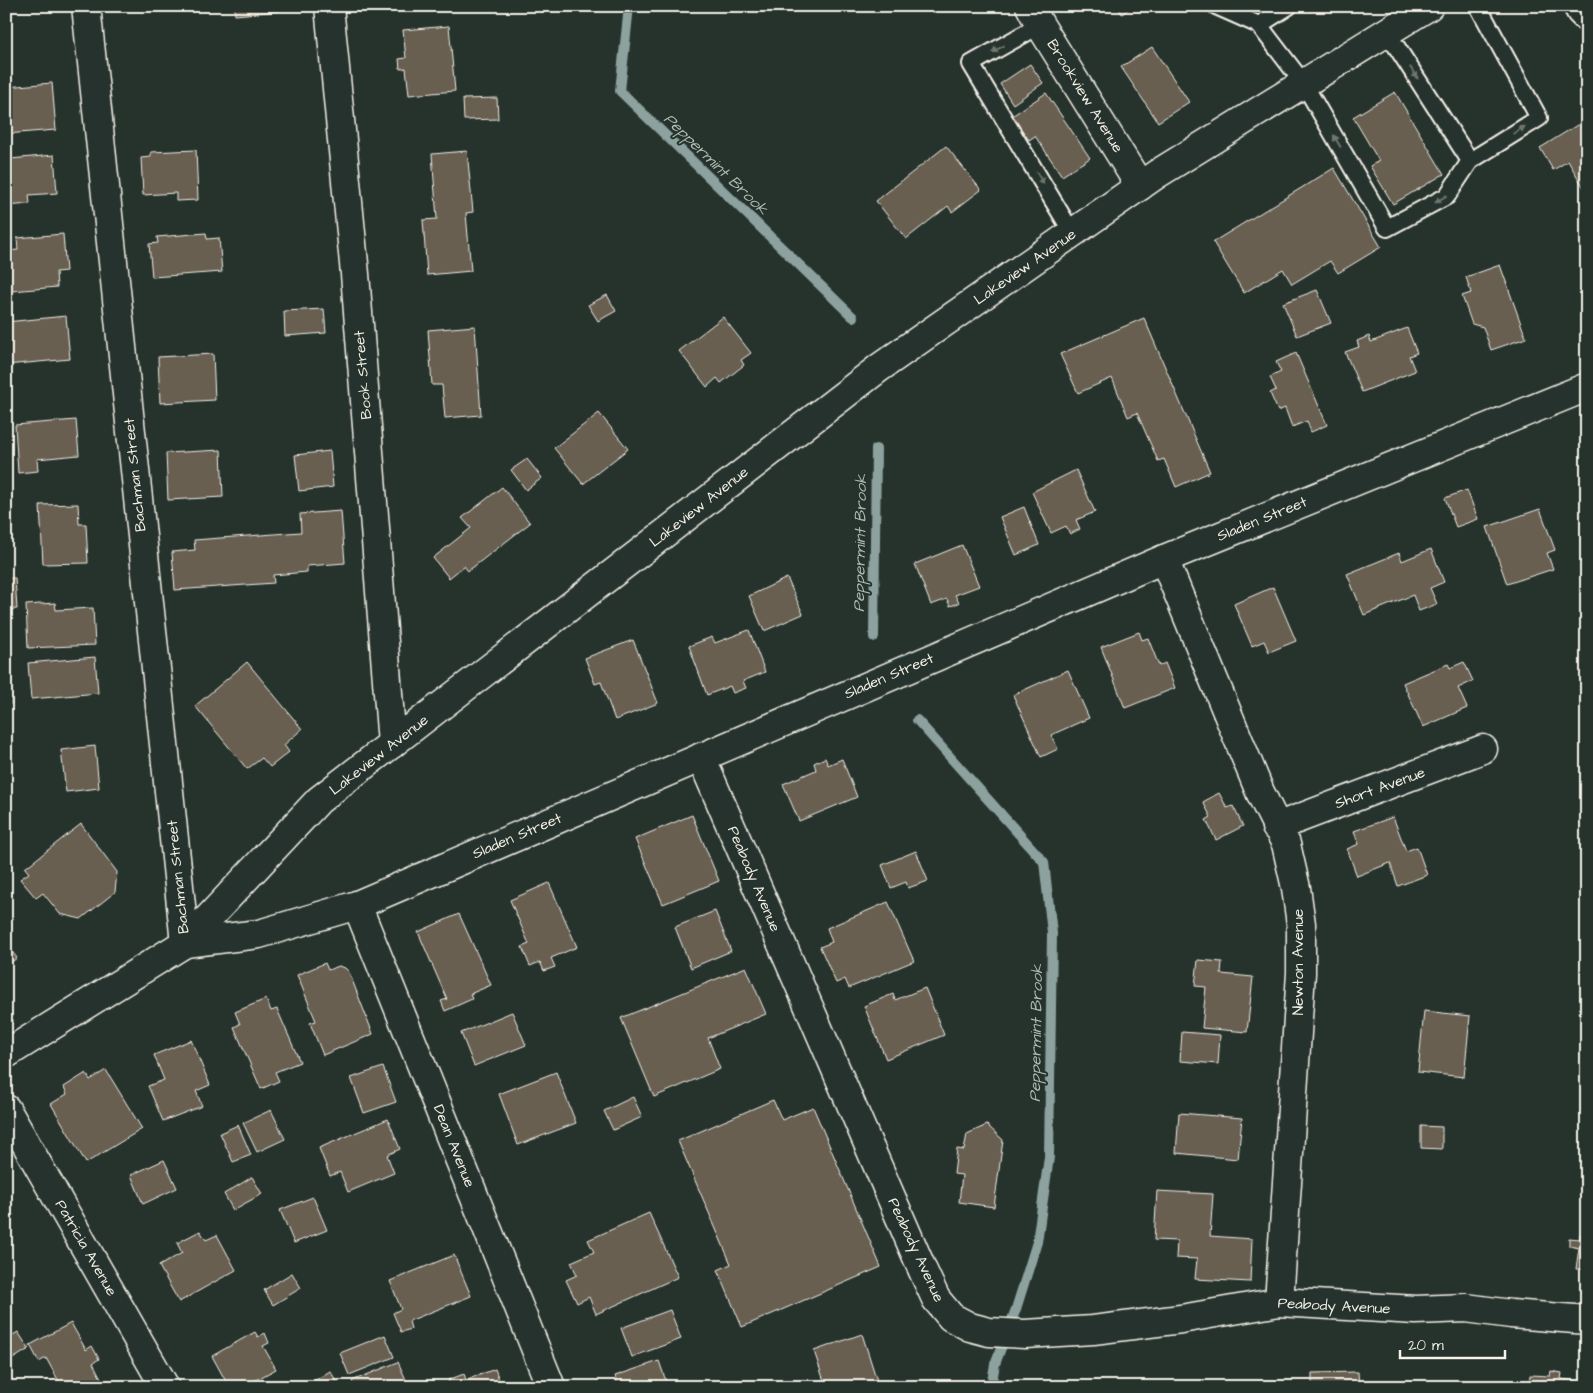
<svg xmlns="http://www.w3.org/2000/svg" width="1593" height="1393" font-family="'Architects Daughter',sans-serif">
<rect width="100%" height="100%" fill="#26332d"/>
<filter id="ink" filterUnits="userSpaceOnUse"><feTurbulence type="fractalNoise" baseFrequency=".02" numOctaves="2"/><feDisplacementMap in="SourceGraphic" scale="10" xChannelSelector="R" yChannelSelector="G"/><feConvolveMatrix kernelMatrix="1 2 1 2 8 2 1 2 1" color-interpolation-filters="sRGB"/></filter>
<g filter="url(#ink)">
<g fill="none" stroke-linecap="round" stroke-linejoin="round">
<g stroke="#8da29f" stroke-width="10">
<path d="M629,6L620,91L853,317"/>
<path d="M874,637L876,449"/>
<path d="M917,720L1044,862L1052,933L1049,1157L1037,1242L1016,1309L995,1364L991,1387"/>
</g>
</g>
<g fill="#675e51" stroke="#f4f1e8">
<path d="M234,6H280V11L235,15Z"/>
<path d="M1117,6H1133L1122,14Z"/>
<path d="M449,26L455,91L409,95L406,68L400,69L399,59L406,58L403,30Z"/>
<path d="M1152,47L1189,102L1158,122L1121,67Z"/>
<path d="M1030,64L1043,83L1013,104L1000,84Z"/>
<path d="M52,83L56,130L6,134V87Z"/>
<path d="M1395,92L1444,174L1393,204L1370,166L1379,161L1353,117Z"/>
<path d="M1046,93L1090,158L1062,176L1035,136L1029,140L1012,116Z"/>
<path d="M497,98L498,119L464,120L463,99Z"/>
<path d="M1587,119V193L1568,161L1553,170L1540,148Z"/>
<path d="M946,146L981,190L952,212L948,206L906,239L876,201Z"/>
<path d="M196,150L198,200L176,201V193L143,195L141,158L151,157V152Z"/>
<path d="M467,151L473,212L466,213L471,271L427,275L423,220L437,219L432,154Z"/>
<path d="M54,155L57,193L29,195L30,204L6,206V168H11L10,159Z"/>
<path d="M1334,168L1381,247L1338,273L1330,261L1292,284L1283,269L1244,293L1213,242Z"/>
<path d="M206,233L207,239L219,238L222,272L152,277L149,244L158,243L157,237Z"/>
<path d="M63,234L66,271L56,272L57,287L12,291V284L6,285V251L18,250L17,238Z"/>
<path d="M1500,265L1526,338L1491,350L1483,327L1472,324L1462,296L1471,293L1466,277Z"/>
<path d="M1317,290L1331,323L1297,336L1283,303Z"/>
<path d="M607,295L616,311L598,321L588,305Z"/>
<path d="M324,309L326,333L285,336L284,311Z"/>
<path d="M66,316L70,359L6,365V322Z"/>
<path d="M723,317L751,353L741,360L744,365L721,383L717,378L707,387L679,351Z"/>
<path d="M1144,318L1210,472L1176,487L1164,459L1158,461L1137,413L1128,417L1112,378L1078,393L1060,354Z"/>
<path d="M475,326L481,415L445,418L442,385H432L428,330Z"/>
<path d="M1407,328L1417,353L1409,356L1415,371L1362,392L1345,352L1359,347L1357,341L1369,336L1371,342Z"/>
<path d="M1296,353L1327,425L1311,432L1307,421L1292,427L1285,408L1278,411L1270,393L1276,390L1270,377L1281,372L1276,362Z"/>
<path d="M213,354L215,400L160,403L158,357Z"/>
<path d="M599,413L628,449L583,484L554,448Z"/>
<path d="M76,420L79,455L37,459L38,471L18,473L15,425Z"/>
<path d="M221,450L223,497L168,500L166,453Z"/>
<path d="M330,451L333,487L299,491L295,455Z"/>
<path d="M527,459L542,478L526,490L511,470Z"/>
<path d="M1076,470L1095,512L1076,520L1080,529L1070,534L1066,526L1051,533L1032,492Z"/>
<path d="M502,487L530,523L468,571L464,566L449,578L433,558L471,528L462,518Z"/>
<path d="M1467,490L1478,519L1456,527L1445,498Z"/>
<path d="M78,504L79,524H86L88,563L43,564L40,505Z"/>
<path d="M1024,507L1039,545L1016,555L1000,517Z"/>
<path d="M1540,509L1555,550L1547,553L1553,569L1507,584L1487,527Z"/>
<path d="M341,511L345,563L307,566V572L273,575L274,583L175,590L172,552L195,550L194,540L301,532L300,514Z"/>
<path d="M962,545L979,586L955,595L959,603L950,606L947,599L931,605L915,564Z"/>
<path d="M1431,549L1444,582L1430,588L1437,604L1419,611L1413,595L1364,615L1347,574L1399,553L1402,561Z"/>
<path d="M6,578H15L17,609L6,610Z"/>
<path d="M787,578L803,614L764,631L749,596Z"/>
<path d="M1273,587L1296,641L1269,652L1264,641L1252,646L1234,604Z"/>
<path d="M55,603L56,610L93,608L95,645L28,648L26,605Z"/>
<path d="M749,630L765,672L743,681L746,688L733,693L730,686L707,695L689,646L712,637L715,643Z"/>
<path d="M1139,632L1142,640L1148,638L1159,666L1165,663L1175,688L1125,708L1101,647Z"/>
<path d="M633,640L658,703L615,720L601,682L595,684L585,658Z"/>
<path d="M95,657L98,693L31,699L28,663Z"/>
<path d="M247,662L302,729L284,745L289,752L270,767L262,758L247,769L195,706Z"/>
<path d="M1464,662L1473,681L1458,688L1467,708L1423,727L1403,683L1448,664L1450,668Z"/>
<path d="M1068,670L1089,718L1051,735L1058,749L1041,757L1013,695Z"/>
<path d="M10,682L11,704L6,705V683Z"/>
<path d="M95,746L99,788L66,792L61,750Z"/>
<path d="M825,758L828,765L842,759L857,797L799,821L783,784L816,770L814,763Z"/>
<path d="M1219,793L1227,808L1233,806L1243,826L1216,840L1206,820L1211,817L1203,802Z"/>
<path d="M692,815L719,881L663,904L635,839Z"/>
<path d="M1393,817L1406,851L1417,847L1427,875L1398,886L1390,863L1357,876L1347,849L1359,844L1354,831Z"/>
<path d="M81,824L117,872L115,892L81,919L60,914L43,893L36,898L20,879L29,873L25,868Z"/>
<path d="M916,851L928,881L908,888L906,882L891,888L882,865Z"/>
<path d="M549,883L577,947L551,958L555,967L544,971L540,962L530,966L522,947L529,944L510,900Z"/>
<path d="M888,902L914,961L849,988L845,979L836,983L820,947L832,942L827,928Z"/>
<path d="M715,911L731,951L691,968L675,927Z"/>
<path d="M459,914L491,985L470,994L472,999L445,1011L441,1001L447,999L418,932Z"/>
<path d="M6,944L17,958L6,966Z"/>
<path d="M1198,960L1222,962L1221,974L1253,977L1247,1032L1202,1028L1206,987L1195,986Z"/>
<path d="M325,963L328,970L339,966L345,968L349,972L373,1034L323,1055L310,1023L316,1021L297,975Z"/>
<path d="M746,967L766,1014L708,1038L720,1069L654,1097L621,1018Z"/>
<path d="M925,988L944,1035L886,1059L864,1006L893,994L895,1000Z"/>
<path d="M266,999L271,1011L277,1009L300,1062L275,1072L279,1081L261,1089L234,1027L240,1024L235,1012Z"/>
<path d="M1424,1011L1470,1016L1464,1077L1418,1072Z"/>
<path d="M512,1012L526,1045L474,1066L461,1033Z"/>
<path d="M1182,1032L1220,1035L1218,1064L1180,1061Z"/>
<path d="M191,1040L210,1085L196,1091L202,1106L163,1121L148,1086L164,1080L154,1055Z"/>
<path d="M383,1067L396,1102L364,1113L351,1078Z"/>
<path d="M106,1070L142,1129L86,1163L51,1104L67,1094L64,1087L86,1073L90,1080Z"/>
<path d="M556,1072L576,1123L518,1145L499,1094Z"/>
<path d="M633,1097L642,1117L613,1130L604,1111Z"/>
<path d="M773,1100L782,1120L813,1107L881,1267L742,1327L718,1270L731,1264L678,1141Z"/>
<path d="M271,1110L285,1139L257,1152L243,1123Z"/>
<path d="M1179,1113L1242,1118L1238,1159L1176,1153Z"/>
<path d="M388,1119L400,1149L387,1155L394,1173L348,1192L340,1172L330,1176L319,1148Z"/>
<path d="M238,1125L251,1155L233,1162L220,1133Z"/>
<path d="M987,1125L1003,1140L994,1207L959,1202L962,1175L954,1174L957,1149L964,1150L967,1134Z"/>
<path d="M1421,1126L1442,1127V1149L1421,1148Z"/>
<path d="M164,1160L177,1188L143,1204L131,1175Z"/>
<path d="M252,1177L262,1194L233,1210L224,1194Z"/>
<path d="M1157,1191L1213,1194L1210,1236L1252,1239L1250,1282L1195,1279L1197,1259L1176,1258L1177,1241L1154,1240Z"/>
<path d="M313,1197L327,1230L294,1243L280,1210Z"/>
<path d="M6,1204L14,1215L6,1220Z"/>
<path d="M649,1213L678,1277L596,1314L589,1297L577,1303L566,1280L577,1275L571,1262L594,1252L588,1240Z"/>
<path d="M200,1231L206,1240L217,1235L236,1270L179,1302L159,1266L182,1253L177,1243Z"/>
<path d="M1580,1234L1587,1235V1270L1576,1269L1579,1248L1569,1246V1238L1580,1239Z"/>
<path d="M454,1255L471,1296L409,1321L411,1329L401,1332L393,1313L401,1309L390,1281Z"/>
<path d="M292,1273L301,1288L273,1305L264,1290Z"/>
<path d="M670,1310L681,1339L632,1357L621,1328Z"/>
<path d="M71,1323L86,1350L92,1346L99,1359L93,1363L103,1382L95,1387H62L46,1358L39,1362L30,1345Z"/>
<path d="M18,1332L29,1349L6,1363V1339Z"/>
<path d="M255,1332L258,1337L265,1333L269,1343L263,1346L276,1369L243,1387H229L212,1356Z"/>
<path d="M862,1334L879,1387H826L814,1351Z"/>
<path d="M385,1335L394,1357L349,1375L340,1353Z"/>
<path d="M659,1361L668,1387H619L615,1376Z"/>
<path d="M398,1362L407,1382L395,1387H354L352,1381Z"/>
<path d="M495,1369L502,1387H451L448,1380L464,1374L466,1380Z"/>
<path d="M330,1371L340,1386L338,1387H305Z"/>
<path d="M1551,1371L1562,1373L1561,1379L1586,1382L1585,1387H1529L1530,1375L1550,1376Z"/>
<path d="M1358,1372L1359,1387H1312V1373Z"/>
</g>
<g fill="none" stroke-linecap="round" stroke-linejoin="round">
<defs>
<g id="lane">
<path d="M1216,6L1259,25"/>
<path d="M1289,6L1259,25L1304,84L1387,228L1447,196L1470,161"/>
<path d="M1571,6L1576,15L1587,26"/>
<path d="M1040,25L971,64L1073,234"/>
<path d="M1387,32L1470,161L1539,118L1478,6"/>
</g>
<g id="street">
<path d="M86,6L185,943L259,934L357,905L1164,559L1587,387"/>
<path d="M329,6L355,274L392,744"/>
<path d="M1030,6L1040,25L1140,186"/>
<path d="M1164,559L1260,792L1286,844L1296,888L1301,924V973L1279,1302"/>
<path d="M701,757L923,1271L936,1299L951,1317L970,1327L989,1332L1025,1334L1093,1330L1181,1319L1279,1302L1416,1310L1466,1308L1511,1314L1587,1320"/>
<path d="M1276,827L1483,749"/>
<path d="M357,905L551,1387"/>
<path d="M6,1109L165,1387"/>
</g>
<path id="secondary" d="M6,1054L185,943L319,800L879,368L1157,174L1429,6"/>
</defs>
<use href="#lane" stroke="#f4f1e8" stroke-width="20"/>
<use href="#street" stroke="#f4f1e8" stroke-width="31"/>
<use href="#secondary" stroke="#f4f1e8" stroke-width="31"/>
<use href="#lane" stroke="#26332d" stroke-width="16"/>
<use href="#street" stroke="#26332d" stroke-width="28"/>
<use href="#secondary" stroke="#26332d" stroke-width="28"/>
</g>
<defs><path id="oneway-solid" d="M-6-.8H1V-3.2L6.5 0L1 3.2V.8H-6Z" transform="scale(1.25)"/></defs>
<g fill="#6e766e">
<use href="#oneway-solid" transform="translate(998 49) rotate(151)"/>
<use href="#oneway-solid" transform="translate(1414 73) rotate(57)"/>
<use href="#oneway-solid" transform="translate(1519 130) rotate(-32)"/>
<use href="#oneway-solid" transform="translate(1337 141) rotate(-120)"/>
<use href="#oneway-solid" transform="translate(1040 178) rotate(59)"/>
<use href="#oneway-solid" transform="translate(1441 199) rotate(148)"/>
</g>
</g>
<g text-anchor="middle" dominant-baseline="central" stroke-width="4" stroke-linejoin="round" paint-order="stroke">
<g font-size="15" fill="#f4f1e8" stroke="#26332d">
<text transform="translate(1085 96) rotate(58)">Brookview Avenue</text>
<text transform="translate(1025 267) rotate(-35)">Lakeview Avenue</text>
<text transform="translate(363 375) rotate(-95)">Book Street</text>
<text transform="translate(135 475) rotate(-96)">Bachman Street</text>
<text transform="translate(699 507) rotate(-38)">Lakeview Avenue</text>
<text transform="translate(1262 519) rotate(-22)">Sladen Street</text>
<text transform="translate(889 676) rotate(-23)">Sladen Street</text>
<text transform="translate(379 755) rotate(-38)">Lakeview Avenue</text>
<text transform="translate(1380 788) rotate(-20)">Short Avenue</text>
<text transform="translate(517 836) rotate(-23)">Sladen Street</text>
<text transform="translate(178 877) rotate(-96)">Bachman Street</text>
<text transform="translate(754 879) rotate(67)">Peabody Avenue</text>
<text transform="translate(1298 962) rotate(-90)">Newton Avenue</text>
<text transform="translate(454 1146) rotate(68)">Dean Avenue</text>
<text transform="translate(86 1248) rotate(60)">Patricia Avenue</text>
<text transform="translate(916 1250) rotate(65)">Peabody Avenue</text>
<text transform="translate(1334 1306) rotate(3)">Peabody Avenue</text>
</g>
<g font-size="16" font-style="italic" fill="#b0bcb7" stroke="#26332d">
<text transform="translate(716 164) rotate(44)">Peppermint Brook</text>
<text transform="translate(860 543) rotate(-89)">Peppermint Brook</text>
<text transform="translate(1036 1033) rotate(-89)">Peppermint Brook</text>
</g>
</g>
<rect width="1593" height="1393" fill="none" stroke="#26332d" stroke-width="25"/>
<rect x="12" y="12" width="1568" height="1368" fill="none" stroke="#f4f1e8" stroke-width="2" filter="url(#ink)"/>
<path d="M1400 1350v8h105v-8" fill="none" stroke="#f4f1e8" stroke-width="2.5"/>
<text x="1408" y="1350" font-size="15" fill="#f4f1e8" stroke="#26332d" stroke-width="4" paint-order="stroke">20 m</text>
</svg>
